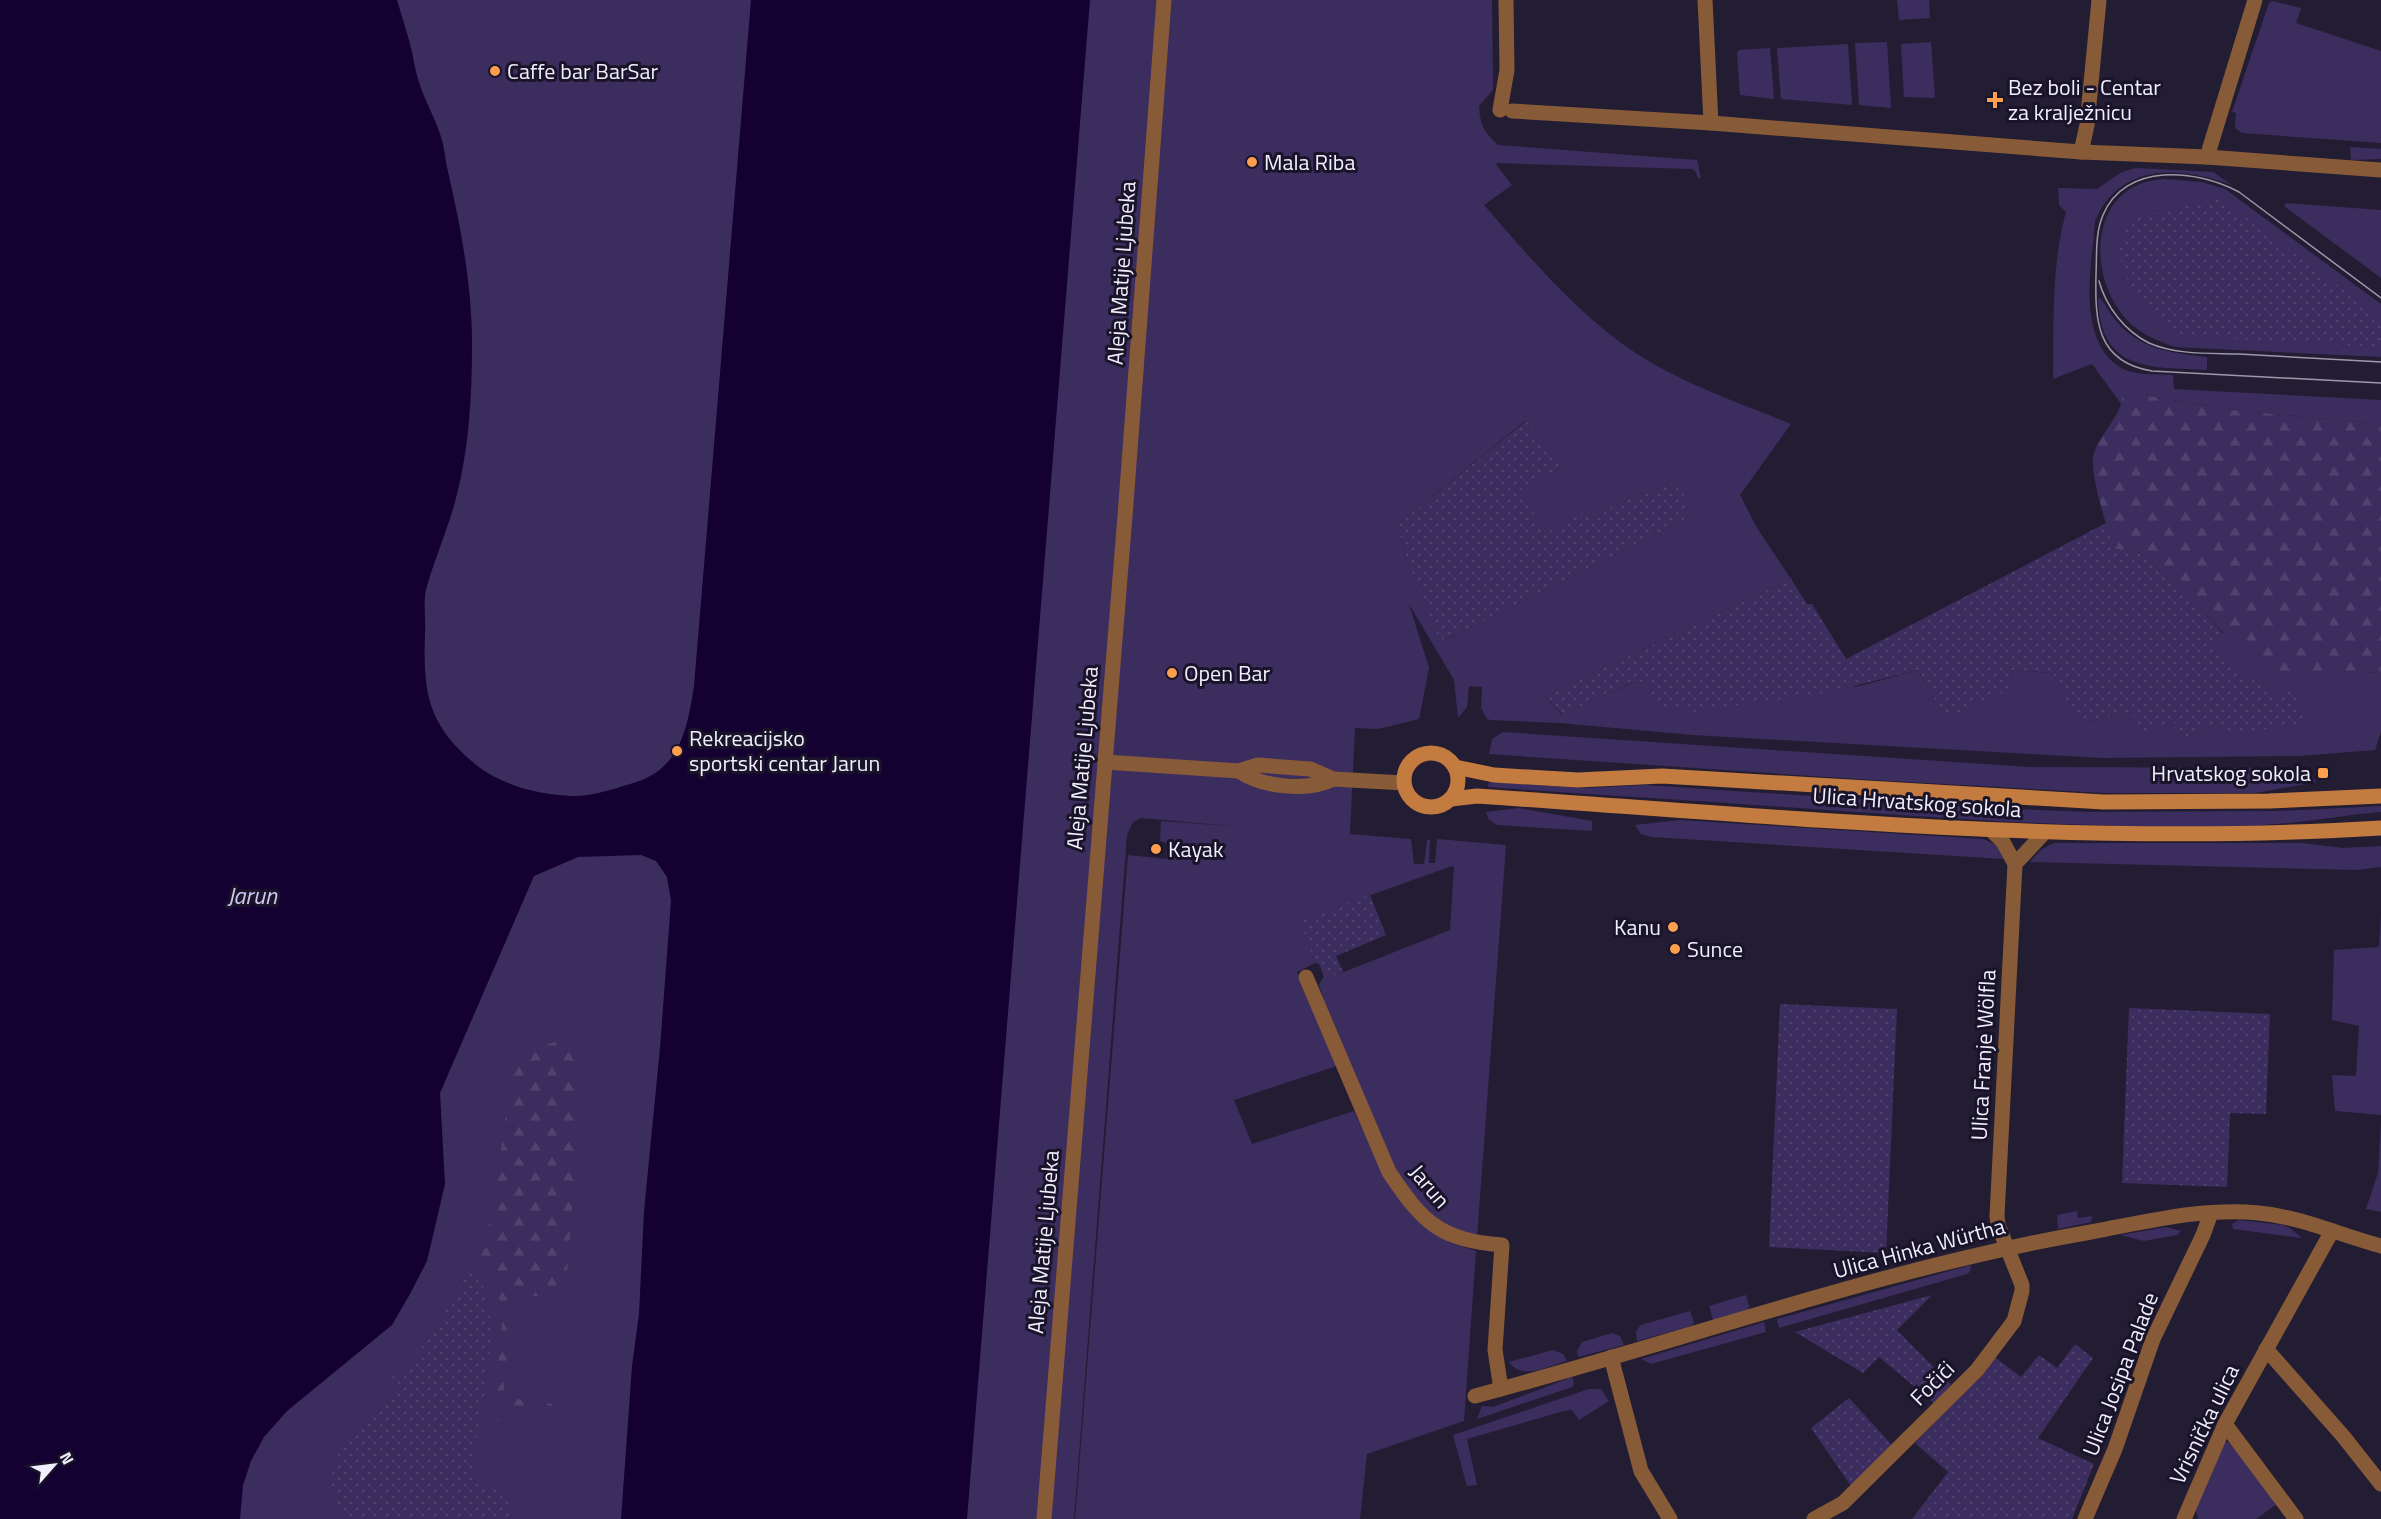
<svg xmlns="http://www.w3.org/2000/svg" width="2381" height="1519" font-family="'Titillium Web',sans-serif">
<defs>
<pattern id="forest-firs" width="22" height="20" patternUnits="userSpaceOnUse" patternTransform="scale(1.5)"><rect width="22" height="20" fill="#3c2d5f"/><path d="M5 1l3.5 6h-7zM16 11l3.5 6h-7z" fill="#4f426f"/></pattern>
<pattern id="park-dots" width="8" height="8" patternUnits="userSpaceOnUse" patternTransform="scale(1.5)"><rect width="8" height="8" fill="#3c2d5f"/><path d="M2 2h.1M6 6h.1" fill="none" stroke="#4f426f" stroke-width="1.8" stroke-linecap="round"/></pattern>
</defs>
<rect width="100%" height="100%" fill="#231d33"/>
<g fill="#3c2d5f" fill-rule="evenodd">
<path d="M0,0H1492L1493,90L1479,106C1480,125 1484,132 1498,145L1697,160L1701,178H1698L1695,171L1692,169L1495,163L1512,185L1484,205C1530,258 1578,315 1637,354C1684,384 1739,403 1791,424L1740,495L1757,528L1791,579L1545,696L1562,715L1633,682L1647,683L1683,706L1860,686L1918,670L1941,710L2012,683L2011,670L2053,673L2071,711H2077L2082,723L2131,712L2173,720L2185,738L2217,723L2225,734L2293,688L2276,698L2254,672L2248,678L2210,642L2222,632L2264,664L2313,675L2381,672V732L2375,750L2299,756L2101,758L1693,735L1559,723L1491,720L1487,719L1481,708L1482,687L1469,686L1467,707L1458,718L1454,680L1409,604L1429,668L1419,719L1378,729L1355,728L1350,834L1411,839L1414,864H1424L1427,840H1430L1429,863H1435L1437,839L1506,845L1477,1238L1449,1228L1427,1211L1399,1178L1325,1003L1319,985L1321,981L1450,930L1454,867L1452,866L1301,920L1315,963L1297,972L1337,1066L1234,1100L1252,1144L1354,1111L1385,1174L1438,1235L1451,1243L1476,1251L1464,1421L1367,1454L1360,1519H1075L1128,855L1166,859L1167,843L1160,841L1161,821L1242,827L1141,818L1133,822L1127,835L1074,1519H0ZM1525,421L1563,467L1520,488L1544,534L1589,510L1592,514L1677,481L1689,517L1477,625L1441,641L1404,552L1398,524Z"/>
<path d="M1897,0H1929L1930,18L1899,20Z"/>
<path d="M2272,1L2301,8L2296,23L2381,51V143L2242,133L2235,128L2236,113L2232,112L2269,3Z"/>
<path d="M1887,42L1891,108L1859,105L1855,43Z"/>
<path d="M1931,42L1935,98L1904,97L1901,44Z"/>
<path d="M1848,44L1852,105L1781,99L1777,48Z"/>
<path d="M1770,48L1774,99L1740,95L1737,53L1739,50Z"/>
<path d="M2350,147L2381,149V159L2351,160Z"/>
<path d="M2136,168L2213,172L2232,185C2181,166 2120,162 2095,221C2092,265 2076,336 2118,366C2133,376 2155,374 2173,375L2174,389L2381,400V424L2232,410L2149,396L2135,390L2122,405L2092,364L2053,379C2054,322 2051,267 2066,212L2059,205L2058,188L2097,189L2122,172Z"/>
<path d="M2164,179L2202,182L2225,189L2381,304V357L2175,347C2158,341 2140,334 2127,320C2085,275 2089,183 2164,179Z"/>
<path d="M2286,203L2381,210V278L2284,206Z"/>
<path d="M2100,298C2106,305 2110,314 2116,321C2141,350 2172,353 2207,357V370C2149,367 2101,372 2098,299Z"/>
<path d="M1503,732L2029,767L2304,768L2309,770L2316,782L2255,793H2104L1856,779L1489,754L1492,739Z"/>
<path d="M1489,782L1587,788L1645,785L1991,808L2091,812L2279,811L2381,806V812C2342,815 2303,823 2264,825C2128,831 1991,821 1856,812C1733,803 1611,796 1488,787Z"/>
<path d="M1519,808L1592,821V831L1497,825L1489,820L1486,812Z"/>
<path d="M1680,820L1983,839L1996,845L2004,859L1652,837L1641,834L1635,825Z"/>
<path d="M2054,843H2302L2343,848L2381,846V867L2357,870L2030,862L2042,849Z"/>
<path d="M2381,915V1115L2335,1111L2332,1075L2356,1076L2359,1026L2332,1020L2334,950L2379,947Z"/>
<path d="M2381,1122V1212L2366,1209L2378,1173Z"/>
<path d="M2077,1211L2078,1218L2092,1216L2091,1222L2058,1229L2057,1215Z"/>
<path d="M2239,1220L2283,1225L2290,1228L2302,1238L2233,1229L2232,1224Z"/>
<path d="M2166,1227L2181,1231L2177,1235L2144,1241L2121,1235Z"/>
<path d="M1971,1265L1970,1272L1967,1274L1779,1328L1777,1319Z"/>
<path d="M1746,1295L1749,1306L1748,1310L1713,1320L1709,1306Z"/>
<path d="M1690,1311L1694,1323L1691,1326L1637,1341L1636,1331L1641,1325Z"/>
<path d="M1764,1322L1766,1332L1651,1364L1641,1359Z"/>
<path d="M1612,1333L1620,1336L1624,1345L1578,1357L1577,1351L1582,1342Z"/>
<path d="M1553,1350L1563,1354L1567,1361C1549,1366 1522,1381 1509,1362Z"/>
<path d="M1572,1377L1574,1384L1572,1387L1477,1419L1482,1406L1493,1407Z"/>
<path d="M1589,1389H1601L1609,1401L1579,1420L1572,1410L1564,1411L1467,1439L1477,1485L1467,1486L1453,1435Z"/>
<path d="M2224,1441L2228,1442L2234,1448L2277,1504L2256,1519H2198L2195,1504Z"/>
</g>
<g fill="url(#forest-firs)">
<path d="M2135,390L2149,396L2232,410L2381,424V672C2351,673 2318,679 2289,673C2249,666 2216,623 2187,596C2173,582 2158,569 2143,556L2136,551L2114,549C2108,530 2088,471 2094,453C2101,432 2121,417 2123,394Z"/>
<path d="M574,1036L577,1039L576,1159L565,1299L514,1294L503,1397L553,1404L550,1413L500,1407L498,1426H492L502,1324L498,1288L478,1250L487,1232L493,1210L511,1075L517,1054Z"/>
</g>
<g fill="url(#park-dots)">
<path d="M2216,199L2243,215L2381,318V347L2184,336L2157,318L2132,293L2119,254L2126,221Z"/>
<path d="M1526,421L1563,467L1521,488L1544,534L1589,509L1592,514L1677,481L1687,503L1689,517L1477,625L1440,641L1404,552L1398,524Z"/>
<path d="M2106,523L2114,549L2136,551L2143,556L2189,597L2222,632L2211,642L2247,677L2254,672L2276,698L2292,688L2307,724L2225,734L2217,723L2185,738L2173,720L2144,734L2131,712L2082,723L2077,712H2071L2053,673L2011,670L2012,683L2008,690L1951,716L1941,710L1918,670L1830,692L1685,713L1682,706L1656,711L1647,683L1632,682L1563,715L1545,696L1791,579L1807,604H1812L1846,659Z"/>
<path d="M1370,895L1386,935L1336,956L1343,972L1321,981L1324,976L1319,964L1315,963L1300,920Z"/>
<path d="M1780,1004L1897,1009L1886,1253L1769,1247Z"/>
<path d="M2129,1008L2270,1014L2266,1114L2230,1113L2227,1187L2122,1183Z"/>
<path d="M473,1265C512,1332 473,1412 473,1483L512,1493L509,1519H344C340,1510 332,1498 332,1488C328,1445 371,1416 399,1391L389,1380L412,1361L431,1335Z"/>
<path d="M1932,1295L1897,1330L1951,1385L1934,1403L1879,1357L1863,1373L1795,1332Z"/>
<path d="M2075,1344L2093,1358L2038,1438L2094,1464L2072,1519H1912L1948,1472L1915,1443L1996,1358L2021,1377L2039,1355L2057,1368Z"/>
<path d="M1849,1398L1893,1446L1851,1486L1811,1428Z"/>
</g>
<path fill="#140131" d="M0,0H397C402,17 408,35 412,52C414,61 415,70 418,79C424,100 436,119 442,140C445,150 445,161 448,172C461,228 472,286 472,344C472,396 469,451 455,502C447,531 434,560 426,590C423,603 426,619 425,633C423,692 427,724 475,764C501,785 538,795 572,796C590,797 613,789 630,784C680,771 687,730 694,686L751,0H1090L967,1519H621L632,1366L639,1314L644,1211L660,1048L671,901L667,877L656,861L641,855L578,857L534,876L440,1093L445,1184L427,1261L410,1294L392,1325L287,1411L264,1437L251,1461L243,1485L240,1519H0Z"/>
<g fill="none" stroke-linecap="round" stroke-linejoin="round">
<g stroke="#885b38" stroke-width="15">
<path d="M1705,0L1711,123"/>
<path d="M1500,110L1507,70L1506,0"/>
<path d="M1512,111L1711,123L2081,152L2207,157L2381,170"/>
<path d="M2081,152L2087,125L2099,0"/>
<path d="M2207,157L2255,0"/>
<path d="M1105,762L1239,771L1258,765L1310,769L1333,779L1404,783"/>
<path d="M1239,771C1261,787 1308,792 1333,779"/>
<path d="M2015,864L2044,833"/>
<path d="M1306,977L1389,1172C1423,1223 1440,1240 1502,1245L1495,1350L1501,1389"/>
<path d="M2266,1349L2343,1436L2381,1484"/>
<path d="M1611,1357L1641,1471L1670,1519"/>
<path d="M1475,1396C1680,1342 1882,1268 2091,1232C2146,1222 2203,1207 2259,1213C2301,1217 2340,1235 2381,1246"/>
<path d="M2225,1424L2296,1519"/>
<path d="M1044,1519L1125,516L1164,0"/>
<path d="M1814,1519L1843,1503L1977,1370L2014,1321L2022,1291V1285L1998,1225L1997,1216L2015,864L2003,842L1991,830"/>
<path d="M2085,1519L2115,1449L2153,1339L2203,1235L2211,1213"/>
<path d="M2184,1519L2225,1424L2332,1231"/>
</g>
<g stroke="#c37b3f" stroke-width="15">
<circle cx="1431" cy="780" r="27"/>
<path d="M1455,767L1494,775L1578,780L1662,776L2104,802L2269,801L2381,796"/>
<path d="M1451,799L1477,796C1778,816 2079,847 2381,828"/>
</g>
<g stroke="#9c98aa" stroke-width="1.5">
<path d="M2099,281C2106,307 2125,331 2149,343C2176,355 2210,353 2239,354C2287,357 2334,359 2381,362"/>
<path d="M2381,298L2239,192C2197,169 2125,162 2103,215C2095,234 2097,254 2096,274C2095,320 2096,362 2152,371L2381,383"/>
</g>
</g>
<g fill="#fb9e50" stroke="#191429" stroke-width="2">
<circle cx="495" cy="71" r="6"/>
<path d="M1992 91h6v6h6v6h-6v6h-6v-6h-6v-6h6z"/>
<circle cx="1252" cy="162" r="6"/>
<circle cx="1172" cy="673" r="6"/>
<circle cx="677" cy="751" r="6"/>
<rect x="2317" y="767" width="12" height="12" rx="3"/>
<circle cx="1156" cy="849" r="6"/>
<circle cx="1673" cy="927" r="6"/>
<circle cx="1675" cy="949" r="6"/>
</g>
<g text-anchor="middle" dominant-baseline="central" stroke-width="6" stroke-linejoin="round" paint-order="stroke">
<g font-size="22" fill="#f1eefd" stroke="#191429" text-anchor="start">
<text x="507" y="71">Caffe bar BarSar</text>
<text x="2008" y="87">Bez boli - Centar<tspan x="2008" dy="25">za kralježnicu</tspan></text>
<text x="1264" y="162">Mala Riba</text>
<text x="1184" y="673">Open Bar</text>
<text x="689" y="738">Rekreacijsko<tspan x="689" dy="25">sportski centar Jarun</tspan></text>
<text x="2311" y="773" text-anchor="end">Hrvatskog sokola</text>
<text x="1168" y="849">Kayak</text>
<text x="1661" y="927" text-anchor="end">Kanu</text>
<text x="1687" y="949">Sunce</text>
</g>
<g font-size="22" fill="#f1eefd" stroke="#191429">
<text transform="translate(1121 273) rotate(-86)">Aleja Matije Ljubeka</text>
<text transform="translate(1082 758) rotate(-85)">Aleja Matije Ljubeka</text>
<text transform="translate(1917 802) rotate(4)">Ulica Hrvatskog sokola</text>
<text transform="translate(1983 1055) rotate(-87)">Ulica Franje Wölfla</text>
<text transform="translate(1430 1186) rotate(50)">Jarun</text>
<text transform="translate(1043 1242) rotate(-85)">Aleja Matije Ljubeka</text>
<text transform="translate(1919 1248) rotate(-15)">Ulica Hinka Würtha</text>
<text transform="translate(2120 1374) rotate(-69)">Ulica Josipa Palade</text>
<text transform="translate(1932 1383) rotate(-45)">Fočići</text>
<text transform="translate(2204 1424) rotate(-64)">Vrisnička ulica</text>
</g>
<g font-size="24" font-style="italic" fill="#d0c7f0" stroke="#191429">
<text x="252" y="895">Jarun</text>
</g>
</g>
<g transform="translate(54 1465) rotate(62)" stroke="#191429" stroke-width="4.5" paint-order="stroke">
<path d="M0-4.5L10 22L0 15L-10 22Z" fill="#f1eefd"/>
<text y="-9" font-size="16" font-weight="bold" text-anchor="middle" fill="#f1eefd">N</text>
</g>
</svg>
